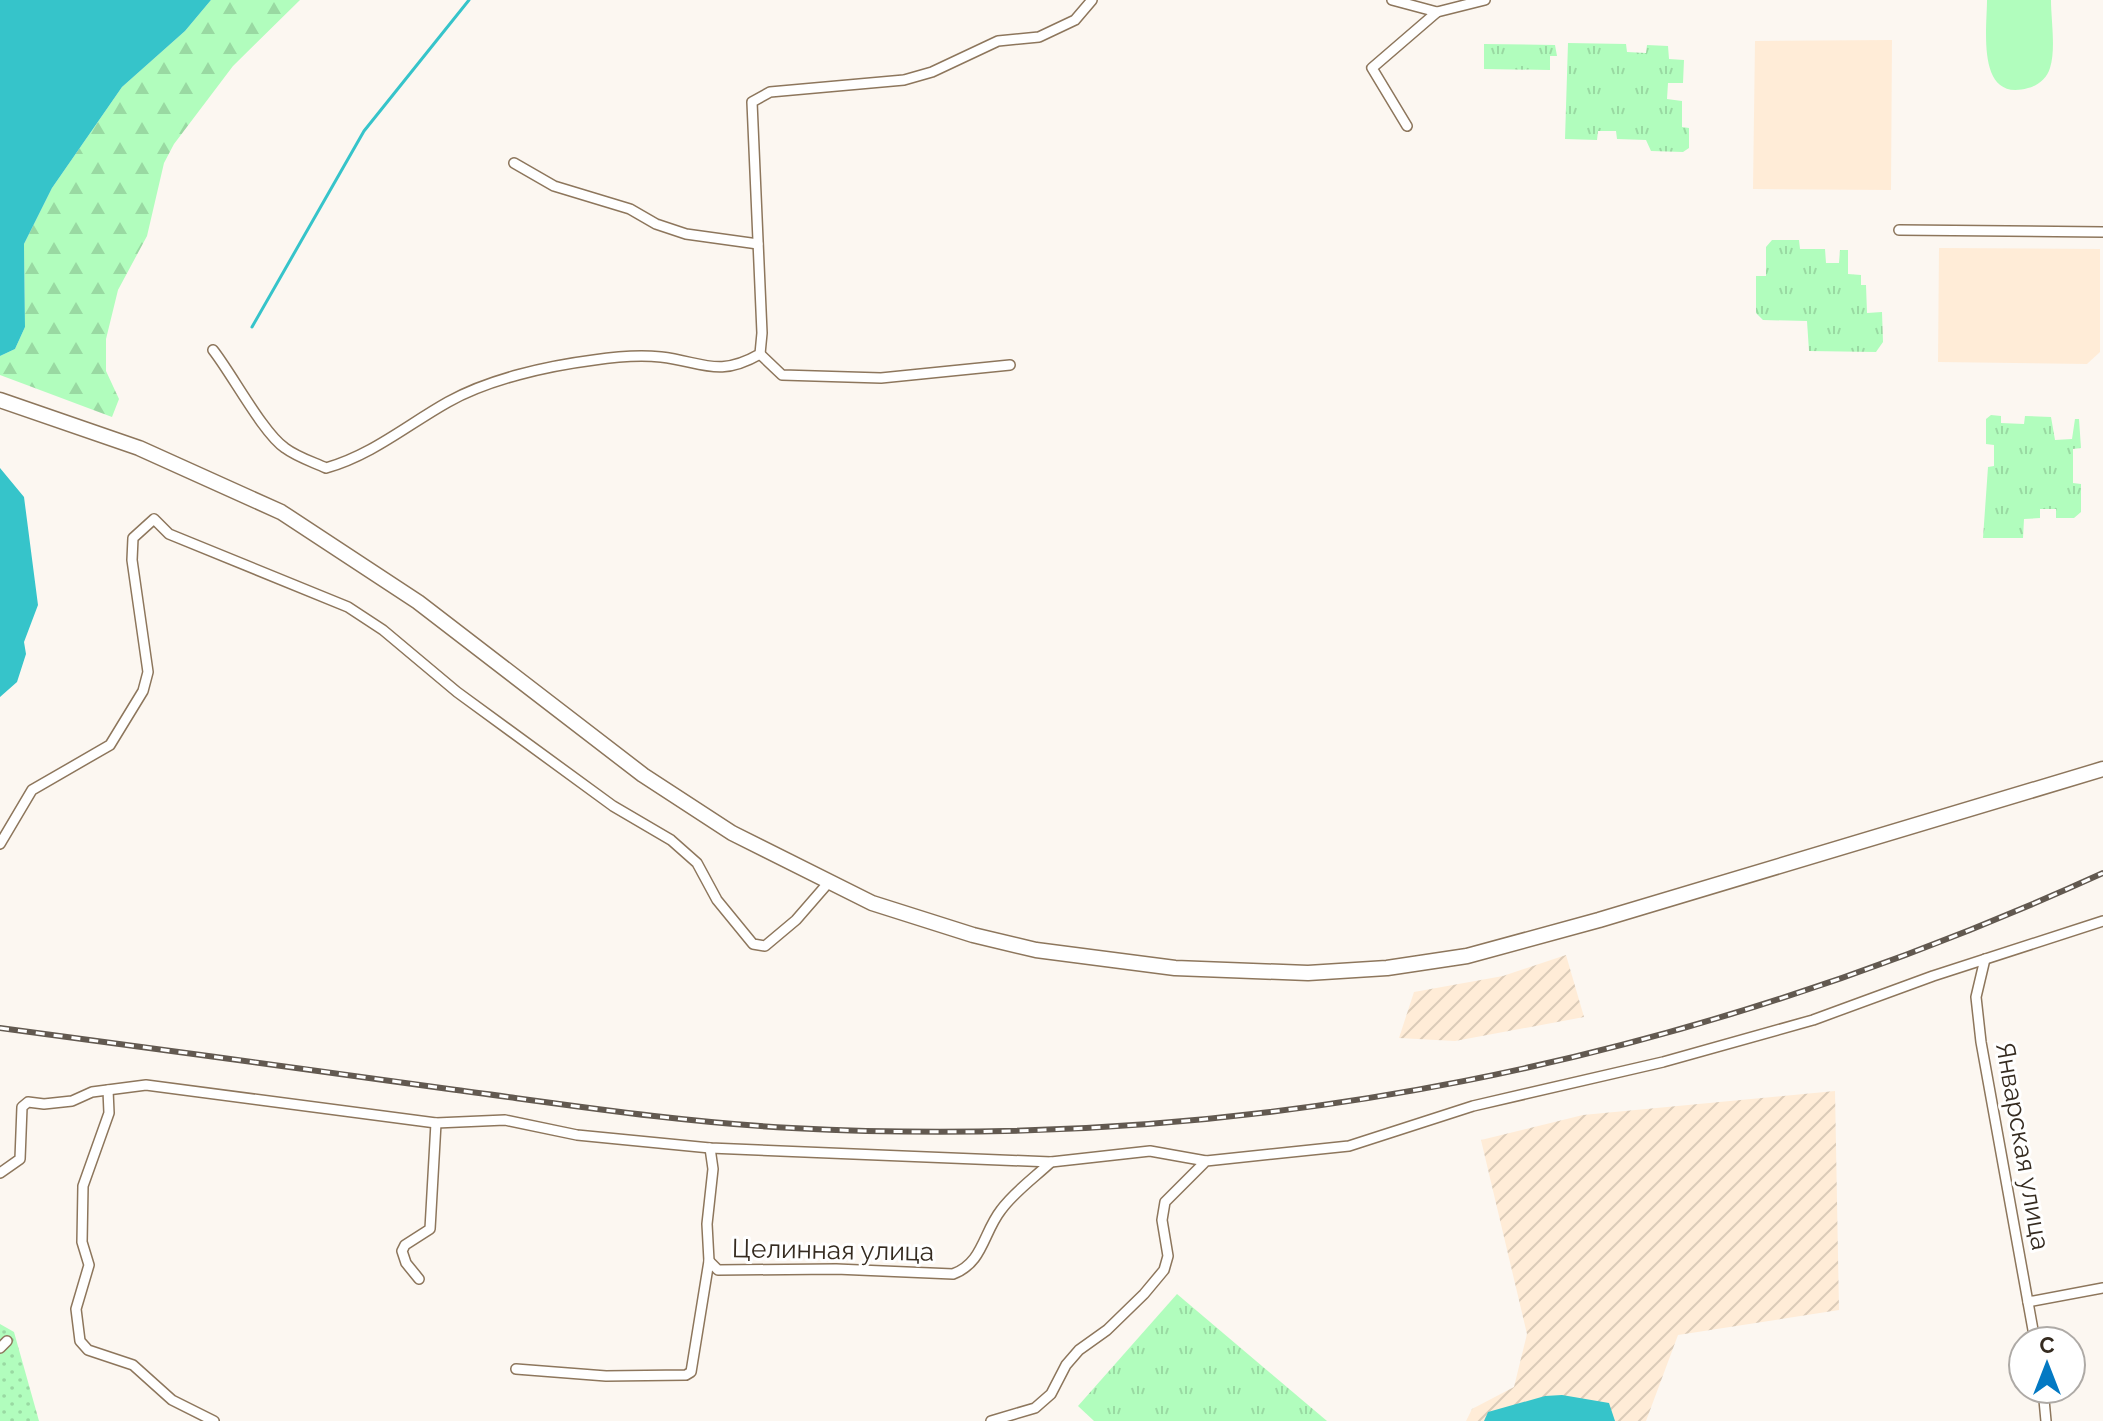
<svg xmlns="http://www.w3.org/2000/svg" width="2103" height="1421" font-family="Raleway,sans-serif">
<defs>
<pattern id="industrial-furrows" width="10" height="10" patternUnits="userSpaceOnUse" patternTransform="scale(2)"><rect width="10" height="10" fill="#ffecd7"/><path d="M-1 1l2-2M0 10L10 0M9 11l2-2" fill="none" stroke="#dbcbb8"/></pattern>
<pattern id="grass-tufts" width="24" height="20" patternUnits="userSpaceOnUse" patternTransform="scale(2)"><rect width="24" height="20" fill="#b1fdbd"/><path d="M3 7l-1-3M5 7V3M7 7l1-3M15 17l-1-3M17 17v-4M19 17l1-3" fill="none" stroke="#99d9a2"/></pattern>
<pattern id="forest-firs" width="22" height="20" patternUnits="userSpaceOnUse" patternTransform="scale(2)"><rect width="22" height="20" fill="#b1fdbd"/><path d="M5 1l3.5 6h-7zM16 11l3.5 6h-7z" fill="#99d9a2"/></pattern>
<pattern id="garden-dots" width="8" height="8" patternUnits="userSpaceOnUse" patternTransform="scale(2)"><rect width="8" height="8" fill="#b1fdbd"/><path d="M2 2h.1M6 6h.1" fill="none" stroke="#99d9a2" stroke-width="1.8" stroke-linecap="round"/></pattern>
</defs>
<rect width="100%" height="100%" fill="#fcf7f1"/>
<g fill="#ffecd7">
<path d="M1892,40L1891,190L1753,189L1755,41Z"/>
<path d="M1939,248L2100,249V352L2087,364L1938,362Z"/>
</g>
<g fill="url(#industrial-furrows)">
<path d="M1566,955L1584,1017L1455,1041L1399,1038L1414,992L1503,976Z"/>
<path d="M1835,1091L1839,1310L1678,1335L1646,1421H1466L1472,1409L1514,1387L1527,1334L1481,1140L1583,1115Z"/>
</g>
<g fill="url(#grass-tufts)">
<path d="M1568,43L1626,44L1627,52L1646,53L1647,45L1668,46L1669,59L1684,60L1683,83H1668L1667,99L1682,101V127L1689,128V148L1683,152L1651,151L1646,140L1617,139L1616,131H1598L1597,140L1565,139Z"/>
<path d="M1484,44L1555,45L1557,56H1550V70L1484,69Z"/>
<path d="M1772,240H1799L1800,249H1825L1826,263H1839L1840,250H1848V274L1861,275V285H1866L1867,313L1882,312L1883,342L1876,352L1809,351L1807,321L1763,320L1756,313V276H1766V247Z"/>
<path d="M1991,415L2001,416V423L2024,424L2025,416L2051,417L2055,440L2072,439L2075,419H2079L2081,448L2073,449V483L2081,484V512L2074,518H2056V509H2040V518L2024,519L2023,538H1983L1988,467L1994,466V445L1986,444V419Z"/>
<path d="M1177,1294L1327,1421H1094L1078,1406Z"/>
</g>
<path fill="url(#forest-firs)" d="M211,0H300L233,66L174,144L164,163L147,236L118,290L106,339V371L119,399L112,417L0,375V356L15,349L25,327L24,244L52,188L122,87L185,31Z"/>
<path fill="#b1fdbd" d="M1987,0H2051C2051,20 2056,49 2050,68C2047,78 2038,86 2028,88C1976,103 1987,29 1987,0Z"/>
<path fill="url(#garden-dots)" d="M0,1324L14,1332L39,1421H0Z"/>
<g fill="#36c4ca">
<path d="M0,0H211L185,31L122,87L52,188L24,244L25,327L15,349L0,356Z"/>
<path d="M0,468L24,497L38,605L24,642L26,654L17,682L0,697Z"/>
<path d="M1562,1395L1609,1403L1615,1421H1484L1488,1412L1545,1396Z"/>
</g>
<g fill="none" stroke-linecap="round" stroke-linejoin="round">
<path stroke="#36c4ca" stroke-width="3" d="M252,327L364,131L469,0"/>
<defs>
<g id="street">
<path d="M1392,0L1437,12"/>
<path d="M1407,126L1372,68L1437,12L1485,0"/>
<path d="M514,163L554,186L630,209L656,224L686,234L758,244"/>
<path d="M1899,230L2103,232"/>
<path d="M213,350C232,374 263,433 285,448C297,457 313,462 326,468C372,455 407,425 448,402C489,379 547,366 594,360C614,357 640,355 661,357C703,362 718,378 760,354L762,333L752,102L770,92L904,80L932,72L998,41L1039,37L1075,20L1092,0"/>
<path d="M760,354L782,375L881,378L1010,365"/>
<path d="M0,844L32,790L110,745L143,691L148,672L132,560L133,538L154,519L169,534L348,607L383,630L457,692L613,806L671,840L697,863L717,900L753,944L765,946L796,920L829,882"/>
<path d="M1985,959L1976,997L1981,1042L2035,1341"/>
<path d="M108,1090L109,1113L83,1186L82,1242L89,1265L76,1309L80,1341L88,1350L133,1365L172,1400L214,1421"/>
<path d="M0,1173L20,1159L22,1107L28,1102L44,1104L72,1101L92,1092L146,1085L436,1123L505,1120L577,1135L710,1148L1051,1162L1150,1151L1206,1161"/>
<path d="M709,1261L718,1270L836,1269L953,1274C983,1263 983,1233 1001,1210C1014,1192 1035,1177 1051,1162"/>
<path d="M419,1279L406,1263L402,1251L405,1245L430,1229L436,1123"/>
<path d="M2028,1302L2103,1288"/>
<path d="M0,1348L7,1341"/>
<path d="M516,1369L606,1376L686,1375L691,1372L709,1261L707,1224L713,1169L710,1148"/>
<path d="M2043,1389L2046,1421"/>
<path d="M991,1421L1035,1408L1051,1394L1066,1365L1079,1350L1107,1330L1144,1294L1164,1270L1168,1256L1162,1220L1165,1202L1206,1161L1349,1146L1473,1106L1663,1062L1813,1020L1933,976L2103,921"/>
</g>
<path id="primary" d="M0,400L139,448L281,512L418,602L643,775L732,833L872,903L973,935L1036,950L1175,968L1308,973L1387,968L1467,956L1599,920L2103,769"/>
</defs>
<use href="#street" stroke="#8d765c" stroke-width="12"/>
<use href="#primary" stroke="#8d765c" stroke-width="17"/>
<use href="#street" stroke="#fff" stroke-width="9"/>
<use href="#primary" stroke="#fff" stroke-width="14"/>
<defs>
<path id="rail" d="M0,1028C150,1048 299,1068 449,1089C563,1104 677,1122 792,1128C1254,1152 1683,1064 2103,873"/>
</defs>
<use href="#rail" stroke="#625950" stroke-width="6"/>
<use href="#rail" stroke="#fff" stroke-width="3" stroke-dasharray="9" stroke-linecap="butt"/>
</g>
<g text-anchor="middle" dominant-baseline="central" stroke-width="6" stroke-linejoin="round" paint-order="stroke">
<g font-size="26" fill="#352b20" stroke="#fff">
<text transform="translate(2023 1146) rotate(80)">Январская улица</text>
<text transform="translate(833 1250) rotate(1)">Целинная улица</text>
</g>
</g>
<g transform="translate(2047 1365)"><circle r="38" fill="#ffffff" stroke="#aeaaa6" stroke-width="2"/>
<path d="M0-6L14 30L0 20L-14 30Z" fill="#0379c3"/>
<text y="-12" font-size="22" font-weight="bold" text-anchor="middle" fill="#352b20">С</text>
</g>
</svg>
